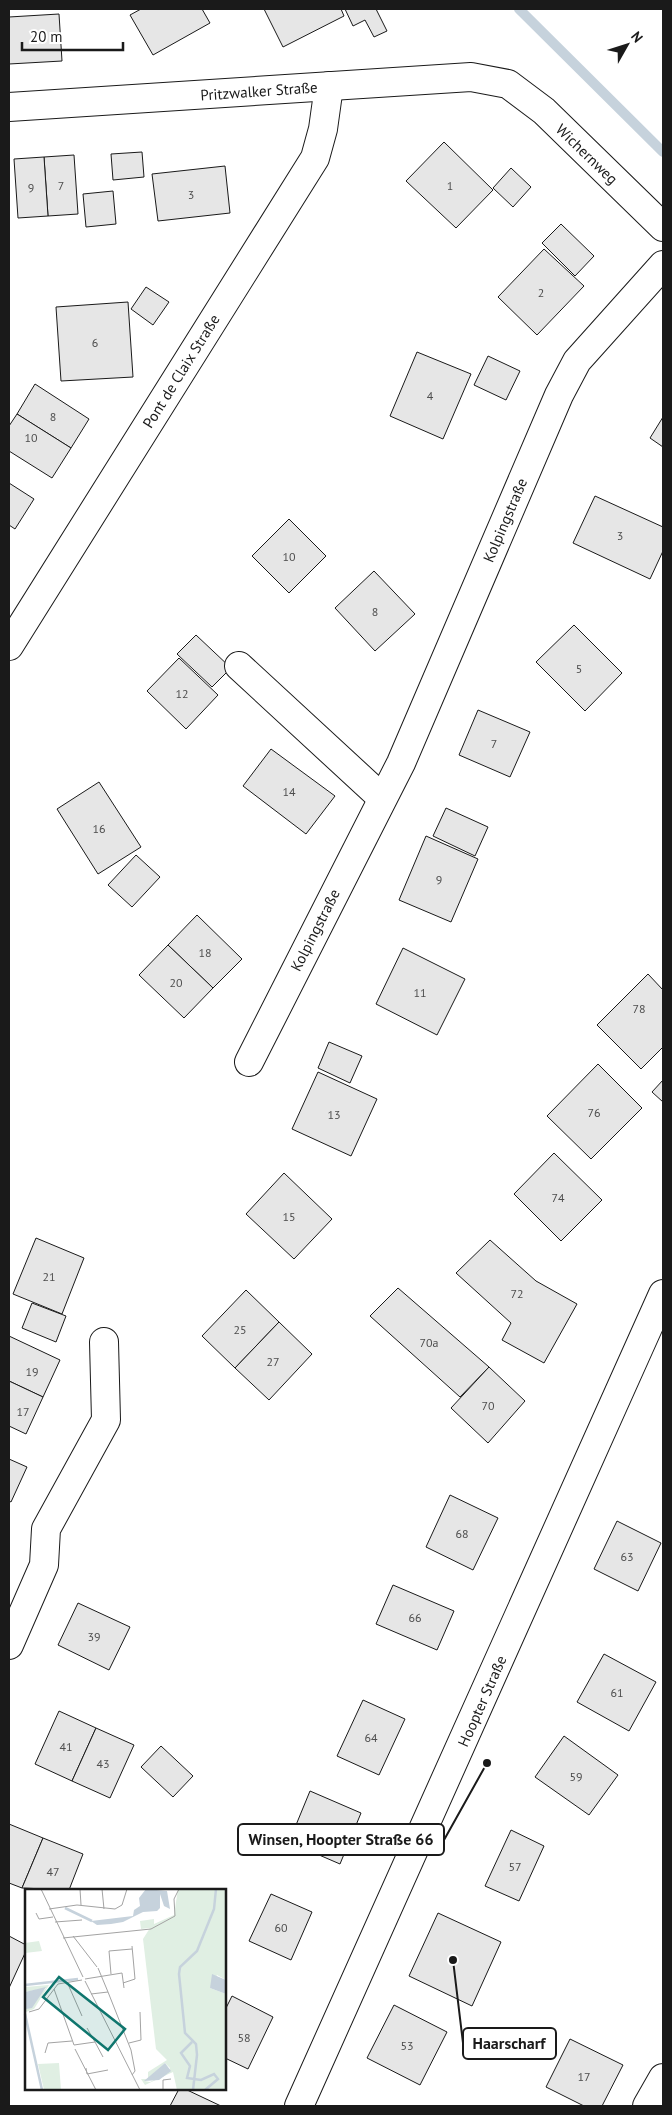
<svg xmlns="http://www.w3.org/2000/svg" width="672" height="2115" font-family="'PT Sans',sans-serif">
<rect width="100%" height="100%" fill="#fff"/>
<g fill="none" stroke-linecap="round" stroke-linejoin="round">
<path stroke="#c6d2dc" stroke-width="10" d="M519,9L663,152"/>
</g>
<g fill="#e6e6e6" stroke="#1a1a1a">
<path d="M141,9H202L210,23L153,55L130,15Z"/>
<path d="M264,9H341L344,16L283,47Z"/>
<path d="M345,9H376L387,31L374,37L365,20L353,26Z"/>
<path d="M59,14L62,61L9,64V17Z"/>
<path d="M444,142L493,190L456,228L406,181Z"/>
<path d="M142,152L144,177L113,180L111,154Z"/>
<path d="M74,155L78,214L48,216L44,157Z"/>
<path d="M44,157L48,216L18,218L14,159Z"/>
<path d="M225,166L230,213L158,221L152,174Z"/>
<path d="M511,168L531,187L513,207L493,188Z"/>
<path d="M113,191L116,224L86,227L83,194Z"/>
<path d="M561,224L594,256L575,276L542,243Z"/>
<path d="M544,249L584,286L537,335L498,297Z"/>
<path d="M146,287L169,302L153,325L131,309Z"/>
<path d="M128,302L133,377L61,381L56,307Z"/>
<path d="M417,352L471,374L443,439L390,416Z"/>
<path d="M488,356L520,371L506,400L474,385Z"/>
<path d="M35,384L89,419L71,448L17,414Z"/>
<path d="M17,414L71,448L52,478L9,451V426Z"/>
<path d="M663,417V447L650,438Z"/>
<path d="M9,483L34,499L15,529L9,525Z"/>
<path d="M595,496L663,527V551L650,579L573,543Z"/>
<path d="M289,519L326,556L289,593L252,556Z"/>
<path d="M374,571L415,614L375,651L335,608Z"/>
<path d="M574,625L622,673L585,711L536,662Z"/>
<path d="M196,635L231,668L212,687L177,654Z"/>
<path d="M179,658L218,695L186,729L147,691Z"/>
<path d="M478,710L530,732L510,777L459,755Z"/>
<path d="M271,749L335,796L306,834L243,786Z"/>
<path d="M99,782L141,847L98,874L57,809Z"/>
<path d="M446,808L488,827L475,856L433,836Z"/>
<path d="M426,836L478,859L451,922L399,900Z"/>
<path d="M136,855L160,877L132,907L108,885Z"/>
<path d="M197,915L242,959L213,988L168,945Z"/>
<path d="M168,945L213,988L184,1018L139,975Z"/>
<path d="M403,948L465,979L437,1035L376,1004Z"/>
<path d="M648,974L663,990V1047L641,1069L597,1025Z"/>
<path d="M329,1042L362,1056L350,1083L318,1068Z"/>
<path d="M598,1064L642,1108L591,1159L547,1116Z"/>
<path d="M318,1072L377,1099L351,1156L292,1129Z"/>
<path d="M663,1080V1102L652,1092Z"/>
<path d="M554,1153L602,1200L561,1241L514,1194Z"/>
<path d="M284,1173L332,1219L294,1259L246,1214Z"/>
<path d="M36,1238L84,1258L62,1314L13,1294Z"/>
<path d="M490,1240L536,1281L577,1304L544,1363L502,1340L511,1323L456,1273Z"/>
<path d="M398,1288L489,1367L460,1397L370,1316Z"/>
<path d="M246,1290L279,1322L235,1368L202,1336Z"/>
<path d="M32,1303L66,1316L56,1342L22,1328Z"/>
<path d="M279,1322L312,1354L269,1400L235,1368Z"/>
<path d="M9,1336L60,1360L43,1397L9,1381Z"/>
<path d="M489,1367L525,1401L488,1443L451,1408Z"/>
<path d="M9,1381L43,1397L26,1434L9,1426Z"/>
<path d="M9,1459L27,1467L11,1502L9,1501Z"/>
<path d="M450,1495L498,1518L473,1570L426,1547Z"/>
<path d="M617,1521L661,1543L638,1591L594,1569Z"/>
<path d="M393,1585L454,1611L437,1650L376,1624Z"/>
<path d="M78,1603L130,1627L109,1670L58,1645Z"/>
<path d="M604,1654L656,1682L629,1731L577,1702Z"/>
<path d="M363,1700L405,1719L379,1775L337,1756Z"/>
<path d="M59,1711L96,1728L72,1781L35,1764Z"/>
<path d="M96,1728L134,1745L110,1798L72,1781Z"/>
<path d="M564,1736L618,1775L589,1815L535,1777Z"/>
<path d="M161,1746L193,1776L173,1797L141,1767Z"/>
<path d="M310,1791L361,1813L340,1864L289,1842Z"/>
<path d="M9,1824L43,1838L22,1888L9,1883Z"/>
<path d="M511,1830L544,1846L519,1901L485,1886Z"/>
<path d="M43,1838L83,1854L69,1890L22,1888Z"/>
<path d="M271,1894L312,1912L291,1960L249,1941Z"/>
<path d="M438,1913L501,1942L472,2006L409,1976Z"/>
<path d="M9,1936L26,1945V1951L9,1988Z"/>
<path d="M232,1996L273,2017L248,2069L225,2058V2010Z"/>
<path d="M394,2005L447,2032L420,2085L367,2058Z"/>
<path d="M570,2039L623,2065L602,2106H584L546,2087Z"/>
<path d="M179,2089H185L221,2106H170Z"/>
</g>
<g fill="none" stroke-linecap="round" stroke-linejoin="round">
<defs>
<g id="minor">
<path d="M9,107L471,77L508,84L544,111L663,227"/>
<path d="M9,646L315,158L323,129L329,86"/>
<path d="M239,666L382,798"/>
<path d="M249,1062L401,763L559,395L577,361L663,265"/>
<path d="M9,1645L44,1565L46,1529L106,1420L104,1342"/>
<path d="M647,2106L663,2078"/>
</g>
<path id="tertiary" d="M299,2106L663,1294"/>
</defs>
<use href="#minor" stroke="#1a1a1a" stroke-width="30"/>
<use href="#tertiary" stroke="#1a1a1a" stroke-width="30"/>
<use href="#minor" stroke="#fff" stroke-width="28"/>
<use href="#tertiary" stroke="#fff" stroke-width="28"/>
</g>
<g text-anchor="middle" dominant-baseline="central" stroke-width="4" stroke-linejoin="round" paint-order="stroke">
<g font-size="12" fill="#4d4d4d">
<text x="61" y="185">7</text>
<text x="450" y="185">1</text>
<text x="31" y="187">9</text>
<text x="191" y="194">3</text>
<text x="541" y="292">2</text>
<text x="95" y="342">6</text>
<text x="430" y="395">4</text>
<text x="53" y="416">8</text>
<text x="31" y="437">10</text>
<text x="620" y="535">3</text>
<text x="289" y="556">10</text>
<text x="375" y="611">8</text>
<text x="579" y="668">5</text>
<text x="182" y="693">12</text>
<text x="494" y="743">7</text>
<text x="289" y="791">14</text>
<text x="99" y="828">16</text>
<text x="439" y="879">9</text>
<text x="205" y="952">18</text>
<text x="176" y="982">20</text>
<text x="420" y="992">11</text>
<text x="639" y="1008">78</text>
<text x="594" y="1112">76</text>
<text x="334" y="1114">13</text>
<text x="558" y="1197">74</text>
<text x="289" y="1216">15</text>
<text x="49" y="1276">21</text>
<text x="517" y="1293">72</text>
<text x="240" y="1329">25</text>
<text x="429" y="1342">70a</text>
<text x="273" y="1361">27</text>
<text x="32" y="1371">19</text>
<text x="488" y="1405">70</text>
<text x="23" y="1411">17</text>
<text x="462" y="1533">68</text>
<text x="627" y="1556">63</text>
<text x="415" y="1617">66</text>
<text x="94" y="1636">39</text>
<text x="617" y="1692">61</text>
<text x="371" y="1737">64</text>
<text x="66" y="1746">41</text>
<text x="103" y="1763">43</text>
<text x="576" y="1776">59</text>
<text x="515" y="1866">57</text>
<text x="53" y="1871">47</text>
<text x="281" y="1927">60</text>
<text x="244" y="2037">58</text>
<text x="407" y="2045">53</text>
<text x="584" y="2076">17</text>
</g>
<g font-size="15" fill="#1a1a1a" stroke="#fff">
<text transform="translate(259 91) rotate(-4)">Pritzwalker Straße</text>
<text transform="translate(587 154) rotate(44)">Wichernweg</text>
<text transform="translate(181 371) rotate(-58)">Pont de Claix Straße</text>
<text transform="translate(505 520) rotate(-67)">Kolpingstraße</text>
<text transform="translate(315 930) rotate(-63)">Kolpingstraße</text>
<text transform="translate(482 1701) rotate(-66)">Hoopter Straße</text>
</g>
</g>
<g transform="translate(25 1889)">
<rect width="201" height="201" fill="#fff"/>
<path d="M153,0H201V91L192,86L185,99L201,105V201H152L148,183L120,196L116,190H123V183L142,171L131,160L118,50L125,39L116,40L115,32L129,30V35L149,26ZM140,174L145,179L143,184L125,193L120,192ZM14,52L17,62L0,64V54ZM24,96L9,120L1,123L5,147L0,127V116L1,120L21,99L0,103V98ZM34,174L36,201H19L13,175Z" fill="#e0efe3" fill-rule="evenodd"/>
<path d="M121,0L142,2L145,20L139,17L135,5V19L132,22L118,23L98,33L86,35L72,36L66,32L108,27L109,21L115,17L114,9ZM187,85L201,91V105L185,99ZM21,98L7,119L1,120L0,103ZM140,174L146,182L134,191L119,192Z" fill="#c6d2dc"/>
<path fill="none" stroke="#c6d2dc" stroke-width="2.5" d="M40,19L67,32M0,96L53,90M0,125L17,201M167,153L156,164L165,177L162,189L176,191L189,185L193,190L180,201M168,201L172,166L171,155L160,144L154,85L155,78L172,62L189,20L191,0"/>
<path fill="none" stroke="#a3a3a3" stroke-width="1" d="M16,0L58,88M55,0L56,16M77,0L79,20M24,20L52,16L90,20L97,16L102,0M11,24L14,30L28,28M30,33L57,31M48,47L72,78M38,49L126,40L150,27L149,10L154,0M73,79L83,103M86,85L84,62L107,60M60,90L97,84L99,99M60,92L115,201M42,93L57,127M98,94L110,90L107,57M29,100L49,156L70,153L78,168M66,105L83,103L106,161L110,182L107,186M4,123L14,120L33,95L57,91M62,139L70,153M104,154L116,151L115,123M50,160L71,201M20,164L23,154L47,152M61,179L62,185L83,181M138,201V191L146,190"/>
<path fill="#0f766e" fill-opacity="0.15" stroke="#0f766e" stroke-width="2.5" d="M34,88L100,140L83,161L18,108Z"/>
<rect width="201" height="201" fill="none" stroke="#1a1a1a" stroke-width="2.5"/>
</g>
<path fill="none" stroke="#1a1a1a" stroke-width="2" d="M487 1763L444 1840M453 1960L463 2043"/>
<g fill="#1a1a1a" stroke="#fff" stroke-width="2">
<circle cx="487" cy="1763" r="5"/>
<circle cx="453" cy="1960" r="5"/>
</g>
<g fill="#fff" stroke="#1a1a1a" stroke-width="2">
<rect x="238" y="1824" width="206" height="31" rx="5"/>
<rect x="463" y="2028" width="93" height="31" rx="5"/>
</g>
<g font-size="16" text-anchor="middle" font-weight="bold" fill="#1a1a1a">
<text x="341" y="1845">Winsen, Hoopter Straße 66</text>
<text x="509" y="2049">Haarscharf</text>
</g>
<rect width="672" height="2115" fill="none" stroke="#1a1a1a" stroke-width="20"/>
<g transform="translate(627 45) rotate(51)" stroke="#ffffff" stroke-width="4" paint-order="stroke">
<path d="M0-4L9 19L0 12L-9 19Z" fill="#1a1a1a"/>
<text y="-8" font-size="14" font-weight="bold" text-anchor="middle" fill="#1a1a1a">N</text>
</g>
<path d="M22 42v8h101v-8" fill="none" stroke="#1a1a1a" stroke-width="2.5"/>
<text x="30" y="42" font-size="15" fill="#1a1a1a" stroke="#ffffff" stroke-width="4" paint-order="stroke">20 m</text>
</svg>
